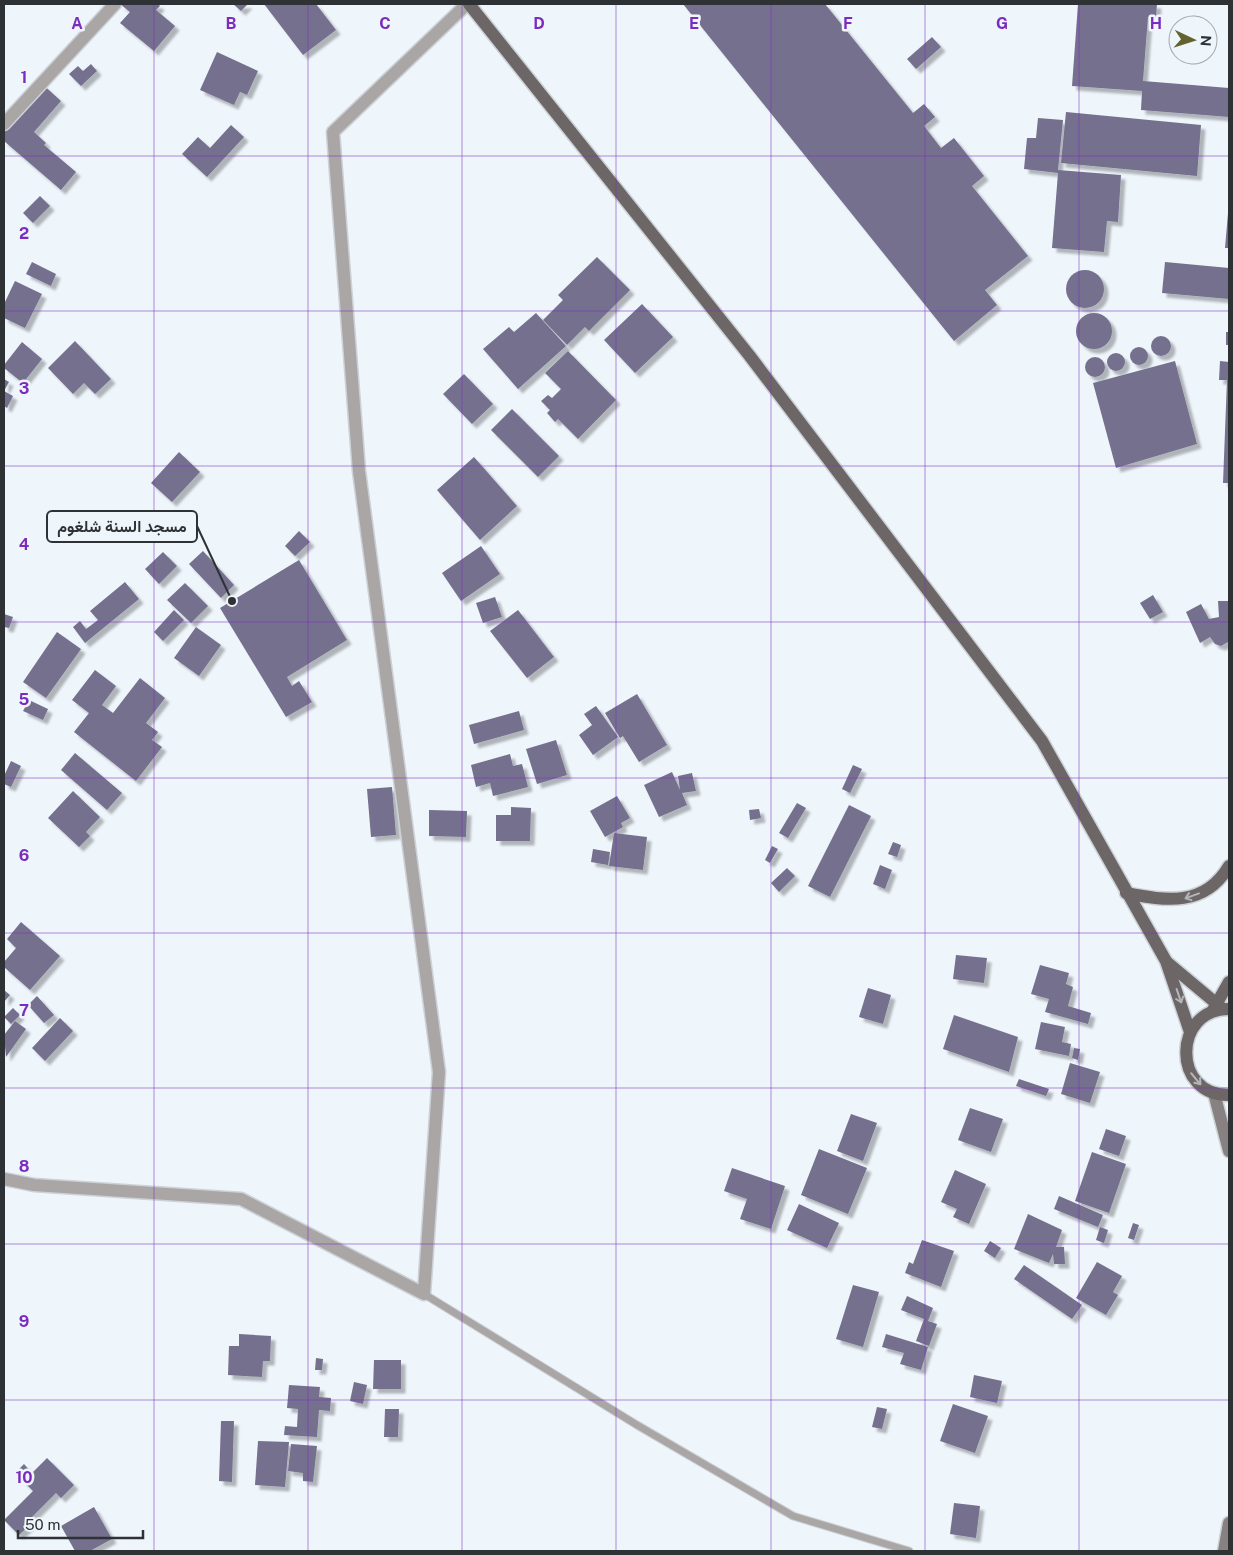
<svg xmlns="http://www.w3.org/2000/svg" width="1233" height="1555" font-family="'Public Sans',Vazirmatn,sans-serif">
<defs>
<filter id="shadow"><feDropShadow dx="4.5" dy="4.5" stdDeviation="1" flood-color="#0004"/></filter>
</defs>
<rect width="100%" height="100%" fill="#eef5fb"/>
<g fill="#75708e" filter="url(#shadow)">
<path d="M120,4H158L160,6L156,10L175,26L154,51L120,23L130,12Z"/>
<path d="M233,4H248L241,11Z"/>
<path d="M264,4H316L336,30L303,55Z"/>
<path d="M683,4H825L913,113L924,104L935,117L924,126L941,148L954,138L984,176L972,186L1028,256L985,290L997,305L954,341Z"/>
<path d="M1078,4H1157L1156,17H1148L1143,81L1229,88V117L1141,110L1142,91L1072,86Z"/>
<path d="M932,37L941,47L916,69L907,59Z"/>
<path d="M217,52L258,71L247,95L240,92L234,105L200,90Z"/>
<path d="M91,64L97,71L81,86L69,74L78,66L83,71Z"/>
<path d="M40,82L61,101L34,132L46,143L44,145L76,172L61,190L4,141V125Z"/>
<path d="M1066,112L1201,125L1197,176L1061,163Z"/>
<path d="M1038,118L1063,120L1058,170L1121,175L1118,222L1107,221L1104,252L1052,248L1058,173L1024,169L1027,138H1036Z"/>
<path d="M231,125L244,137L207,177L182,154L198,137L210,148Z"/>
<path d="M40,196L50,206L33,223L23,213Z"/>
<path d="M1228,213H1229V248H1225Z"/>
<path d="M597,257L630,290L589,331L585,327L567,345L543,320L563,300L558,295Z"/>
<path d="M32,262L56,274L51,286L26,274Z"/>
<path d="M1165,262L1229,268V299L1162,293Z"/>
<circle cx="1085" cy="289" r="19"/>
<path d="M15,281L42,294L25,328L4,318V304Z"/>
<path d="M642,304L673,337L635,373L604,340Z"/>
<circle cx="1094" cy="331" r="18"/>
<path d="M536,313L566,346L518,389L483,349L509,327L514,332Z"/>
<rect x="1226" y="332" width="3" height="13"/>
<circle cx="1161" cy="346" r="10"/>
<path d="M75,341L111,379L95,394L84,383L73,394L48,368Z"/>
<path d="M22,342L42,359L23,383L4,368V365Z"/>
<circle cx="1139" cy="356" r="9"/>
<path d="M568,351L616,400L578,439L558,419L555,422L547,413L550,410L541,401L548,395L552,398L561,389L545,373Z"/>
<circle cx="1116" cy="362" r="9"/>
<circle cx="1095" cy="367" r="10"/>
<path d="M1175,361L1197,444L1116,468L1093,383Z"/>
<path d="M1220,361L1229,362V483H1223L1227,380H1219Z"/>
<path d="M464,374L493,404L472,424L443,394Z"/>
<path d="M4,379L9,382L4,391L13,396L7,408L4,406Z"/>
<path d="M512,409L559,456L538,477L491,430Z"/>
<path d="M179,452L200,472L172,502L151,483Z"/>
<path d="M474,457L517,506L480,540L437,490Z"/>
<path d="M299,531L310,542L295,556L285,546Z"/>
<path d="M481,546L500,574L461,601L442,573Z"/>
<path d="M203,551L234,585L221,598L189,564Z"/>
<path d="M163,552L177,566L159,584L145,569Z"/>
<path d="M299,560L347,640L287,677L292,686L299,681L312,702L286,717L220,608Z"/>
<path d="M125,582L139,599L85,643L73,627L80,621L86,629L98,620L90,611Z"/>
<path d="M185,583L208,606L191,623L167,600Z"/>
<path d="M1153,595L1163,612L1150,619L1140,603Z"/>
<path d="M495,597L502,617L483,623L476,603Z"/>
<path d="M1218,601H1229L1228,642L1221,646L1215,644L1210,637L1200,643L1186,612L1201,604L1209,619L1219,617Z"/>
<path d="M174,610L184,620L163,641L154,632Z"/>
<path d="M518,610L554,657L527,678L490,631Z"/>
<path d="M4,614L13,617L9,628L4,627Z"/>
<path d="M196,627L221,645L199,676L174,658Z"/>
<path d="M57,632L81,649L46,698L23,682Z"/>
<path d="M95,670L116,686L102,705L113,713L140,678L165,698L146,723L158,732L152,740L162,747L136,781L74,732L89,713L72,700Z"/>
<path d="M637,694L667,745L639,762L623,736L620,738L605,713Z"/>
<path d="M29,700L48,709L43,720L23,711Z"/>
<path d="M596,706L618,737L593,755L579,735L592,725L584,714Z"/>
<path d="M519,711L524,730L474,744L469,725Z"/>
<path d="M556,740L567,775L537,784L526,749Z"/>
<path d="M75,753L122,793L107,810L61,770Z"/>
<path d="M510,754L513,766L522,764L528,787L493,796L490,783L476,787L471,765Z"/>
<path d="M11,761L21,766L11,787L4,784V776Z"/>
<path d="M853,765L862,769L850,793L842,789Z"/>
<path d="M672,772L680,790L678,776L692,773L696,791L682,793L687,805L659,817L644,785Z"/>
<path d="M392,787L396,835L371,837L367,789Z"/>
<path d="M73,791L100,817L86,832L90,836L79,847L48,818Z"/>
<path d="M617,796L630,818L621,823L623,827L605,837L590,811Z"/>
<path d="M797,803L806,808L788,838L779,833Z"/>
<path d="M849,805L871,816L830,897L808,886Z"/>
<path d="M511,807L531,808L530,841H496V815H511Z"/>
<path d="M759,809L761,818L750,820L749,810Z"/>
<path d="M429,810L467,811L466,837L429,836Z"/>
<path d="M614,833L647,837L643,870L609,866Z"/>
<path d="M893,842L901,845L897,857L888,854Z"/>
<path d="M772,846L778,849L770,863L765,860Z"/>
<path d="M593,849L610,852L608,865L591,862Z"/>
<path d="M880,865L892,870L885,889L873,884Z"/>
<path d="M787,868L795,876L779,892L771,883Z"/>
<path d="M21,922L60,956L30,990L4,967V962L16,948L7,939Z"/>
<path d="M956,955L987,958L984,983L953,979Z"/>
<path d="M1040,965L1069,973L1066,984L1073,987L1068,1006L1091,1013L1088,1024L1045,1012L1049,999L1031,994Z"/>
<path d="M868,988L891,995L883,1024L859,1017Z"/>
<path d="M4,990L10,995L4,1002Z"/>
<path d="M37,996L54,1015L44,1023L28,1005Z"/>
<path d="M13,1008L20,1015L11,1024L4,1017Z"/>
<path d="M954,1015L1018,1037L1009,1072L943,1049Z"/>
<path d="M60,1018L73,1031L45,1061L32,1048Z"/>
<path d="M15,1021L26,1029L6,1057L4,1035Z"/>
<path d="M1041,1022L1065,1027L1062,1042L1071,1044L1069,1056L1035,1049Z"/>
<path d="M1074,1048L1080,1049L1078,1060L1072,1058Z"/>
<path d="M1070,1063L1100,1072L1090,1103L1061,1094Z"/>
<path d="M1019,1079L1049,1089L1046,1096L1016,1086Z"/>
<path d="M970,1108L1003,1119L991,1152L958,1140Z"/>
<path d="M851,1114L877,1123L863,1161L837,1151Z"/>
<path d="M1106,1129L1126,1136L1119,1156L1099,1149Z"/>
<path d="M819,1149L867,1168L848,1214L801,1195Z"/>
<path d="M1092,1152L1126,1164L1109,1213L1075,1201Z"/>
<path d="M732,1168L785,1186L771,1229L740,1219L747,1199L724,1191Z"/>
<path d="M955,1170L986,1184L969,1224L953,1217L957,1209L941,1202Z"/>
<path d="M1059,1196L1103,1215L1098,1227L1054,1209Z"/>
<path d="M799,1204L839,1223L827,1248L787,1230Z"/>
<path d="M1028,1214L1062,1230L1056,1247H1064L1065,1264H1054L1053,1254L1049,1263L1014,1249Z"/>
<path d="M1133,1223L1139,1225L1134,1240L1128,1238Z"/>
<path d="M1100,1227L1108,1230L1104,1243L1096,1240Z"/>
<path d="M922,1240L954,1251L941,1287L905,1273L909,1262L913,1264Z"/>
<path d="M990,1241L1001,1248L995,1258L984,1251Z"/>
<path d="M1097,1262L1122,1276L1113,1292L1118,1295L1106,1315L1076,1298Z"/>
<path d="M1024,1265L1082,1305L1072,1319L1014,1279Z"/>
<path d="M853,1285L879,1292L863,1347L836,1339Z"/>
<path d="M907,1296L933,1308L928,1321L937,1324L929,1346L916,1341L924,1319L901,1310Z"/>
<path d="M239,1334L271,1336L270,1361H263L262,1377L228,1375L229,1346H239Z"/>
<path d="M886,1334L928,1347L921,1370L900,1364L904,1353L882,1347Z"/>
<path d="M316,1358L323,1359L322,1370H315Z"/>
<path d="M374,1360H401V1389H373Z"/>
<path d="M974,1375L1002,1381L997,1403L970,1397Z"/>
<path d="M354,1382L367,1385L363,1404L350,1401Z"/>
<path d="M289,1385L320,1387L319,1397L331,1398L330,1411L319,1410L317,1437L284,1435L285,1426L297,1427L298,1409L287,1408Z"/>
<path d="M953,1404L988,1416L975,1453L940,1441Z"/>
<path d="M877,1407L887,1409L882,1429L872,1427Z"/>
<path d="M385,1409H399L398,1437H384Z"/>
<path d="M221,1421H234L232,1482L219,1481Z"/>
<path d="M258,1441L289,1442L285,1487L255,1485Z"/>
<path d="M291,1444L317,1446L313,1482L303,1481V1473L288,1471Z"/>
<path d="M47,1458L74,1485L61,1498L56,1493L29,1520L32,1523L19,1535L4,1520L33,1491L15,1473L24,1464L32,1473Z"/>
<path d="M954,1503L980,1506L976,1538L950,1534Z"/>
<path d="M94,1507L112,1539L90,1551H75L61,1526Z"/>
</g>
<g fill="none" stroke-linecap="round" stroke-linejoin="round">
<defs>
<path id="lane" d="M424,1294L637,1425L793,1516L909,1551"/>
<g id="street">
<path d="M4,124L115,4"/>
<path d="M4,1179L34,1185L241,1199L424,1294L439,1072L359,471L333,132L467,4"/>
</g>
<g id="secondary">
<path d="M1214,1093L1229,1151"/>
<path d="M1224,1551L1229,1523"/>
</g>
<g id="primary">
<path d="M469,4L749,355L1042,741L1166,961L1190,1032"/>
<path d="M1126,893C1166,901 1205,907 1229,866"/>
<path d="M1168,963L1223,1009"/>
<path d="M1229,1009C1172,1009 1172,1096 1229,1095"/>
<path d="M1213,1010L1229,982"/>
</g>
</defs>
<use href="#lane" stroke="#ccd2d7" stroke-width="9"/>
<use href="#street" stroke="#ccd2d7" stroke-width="15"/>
<use href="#secondary" stroke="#ccd2d7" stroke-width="15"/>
<use href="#primary" stroke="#ccd2d7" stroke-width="15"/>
<use href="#lane" stroke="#aaa6a6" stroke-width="7"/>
<use href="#street" stroke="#aaa6a6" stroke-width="12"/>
<use href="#secondary" stroke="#878181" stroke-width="12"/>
<use href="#primary" stroke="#6d6667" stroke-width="12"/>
</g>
<defs><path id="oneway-shaft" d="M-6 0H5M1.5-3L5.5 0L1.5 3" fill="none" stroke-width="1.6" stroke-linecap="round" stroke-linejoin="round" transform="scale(1.25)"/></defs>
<g stroke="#b4b5b8">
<use href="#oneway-shaft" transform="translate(1192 896) rotate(160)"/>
<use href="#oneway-shaft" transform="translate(1179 996) rotate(71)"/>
<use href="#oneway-shaft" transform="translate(1196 1079) rotate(50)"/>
</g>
<path fill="none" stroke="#7b2cbf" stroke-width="1" stroke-opacity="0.55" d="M154,4V1551M308,4V1551M462,4V1551M616,4V1551M771,4V1551M925,4V1551M1079,4V1551M4,156H1229M4,311H1229M4,466H1229M4,622H1229M4,778H1229M4,933H1229M4,1088H1229M4,1244H1229M4,1400H1229"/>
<g font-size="16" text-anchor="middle" font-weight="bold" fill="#7b2cbf" stroke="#eef5fb" stroke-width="5" stroke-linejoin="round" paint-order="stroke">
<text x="77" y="29">A</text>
<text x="231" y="29">B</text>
<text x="385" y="29">C</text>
<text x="539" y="29">D</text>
<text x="694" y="29">E</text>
<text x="848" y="29">F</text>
<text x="1002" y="29">G</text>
<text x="1156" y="29">H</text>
<text x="24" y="83">1</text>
<text x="24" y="239">2</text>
<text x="24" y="394">3</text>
<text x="24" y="550">4</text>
<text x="24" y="705">5</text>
<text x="24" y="861">6</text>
<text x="24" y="1016">7</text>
<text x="24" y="1172">8</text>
<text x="24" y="1327">9</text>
<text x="24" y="1483">10</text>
</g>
<path fill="none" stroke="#2f3234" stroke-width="2" d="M232 601L197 526"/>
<circle fill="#2f3234" stroke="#eef5fb" stroke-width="2" cx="232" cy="601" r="5"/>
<rect fill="#eef5fb" stroke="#2f3234" stroke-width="2" x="47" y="511" width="150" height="31" rx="5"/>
<g font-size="16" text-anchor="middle" font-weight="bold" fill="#2f3234">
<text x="122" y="532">مسجد السنة شلغوم</text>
</g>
<rect width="1233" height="1555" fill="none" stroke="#2f3234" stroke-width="10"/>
<g transform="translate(1193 40) rotate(94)"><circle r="24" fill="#eef5fb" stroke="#a2a7ab"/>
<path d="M0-4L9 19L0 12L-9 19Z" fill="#64622e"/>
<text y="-8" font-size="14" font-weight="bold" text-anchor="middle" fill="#2f3234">N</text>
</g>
<path d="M18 1530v8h125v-8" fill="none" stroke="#2f3234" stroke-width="2.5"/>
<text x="25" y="1530" font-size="15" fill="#2f3234" stroke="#eef5fb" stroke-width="4" paint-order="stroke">50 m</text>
</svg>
